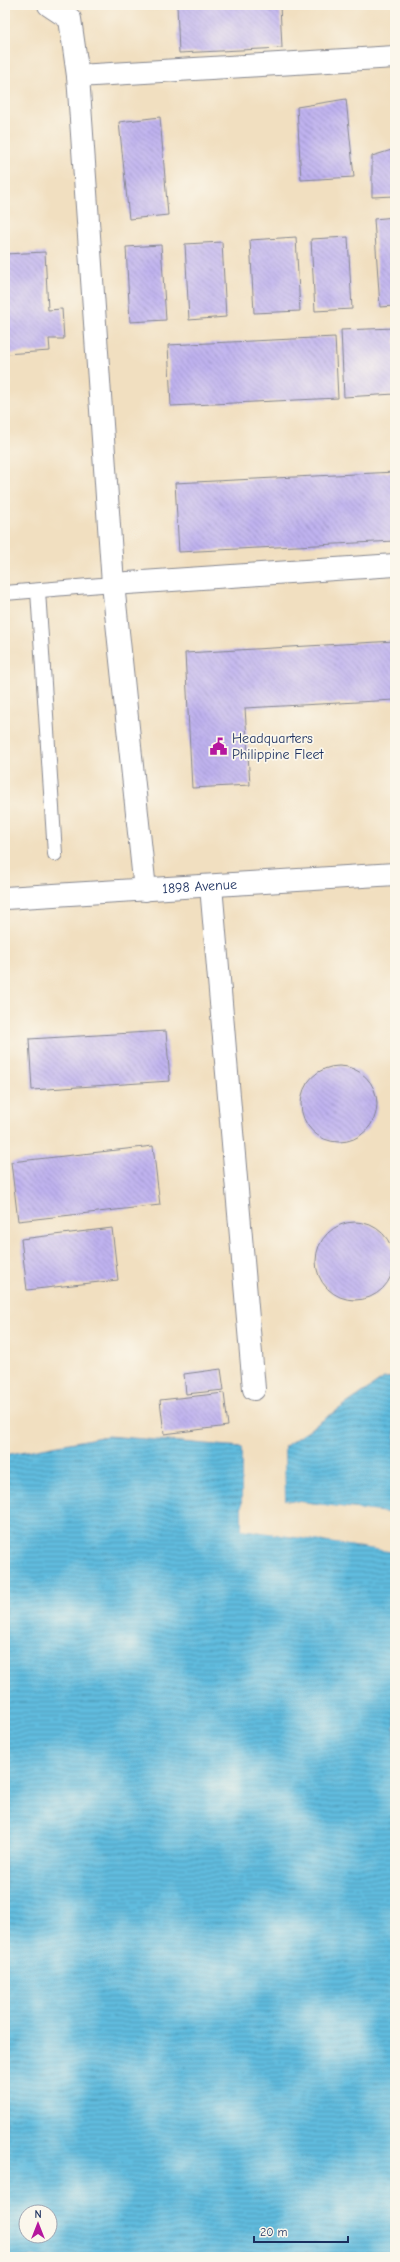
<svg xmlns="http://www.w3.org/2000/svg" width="400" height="2262" font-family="'Comic Neue',sans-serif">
<defs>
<pattern id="water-rules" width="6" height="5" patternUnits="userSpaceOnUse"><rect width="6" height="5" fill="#61bcde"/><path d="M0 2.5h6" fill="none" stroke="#4f99b7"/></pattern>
<pattern id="building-back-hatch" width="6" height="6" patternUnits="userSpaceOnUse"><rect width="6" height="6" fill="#bfb2ef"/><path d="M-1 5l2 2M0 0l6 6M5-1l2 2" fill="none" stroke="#9a91c5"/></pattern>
</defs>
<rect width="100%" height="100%" fill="#fbf7ec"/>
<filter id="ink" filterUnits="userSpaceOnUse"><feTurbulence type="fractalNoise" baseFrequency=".025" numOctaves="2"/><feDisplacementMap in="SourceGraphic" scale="8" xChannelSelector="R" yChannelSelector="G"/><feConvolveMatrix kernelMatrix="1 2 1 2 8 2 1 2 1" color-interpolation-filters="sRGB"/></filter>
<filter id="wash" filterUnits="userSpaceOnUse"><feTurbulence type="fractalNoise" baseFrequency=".012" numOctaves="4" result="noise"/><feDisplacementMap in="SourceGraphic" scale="16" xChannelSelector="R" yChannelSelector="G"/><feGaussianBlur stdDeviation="0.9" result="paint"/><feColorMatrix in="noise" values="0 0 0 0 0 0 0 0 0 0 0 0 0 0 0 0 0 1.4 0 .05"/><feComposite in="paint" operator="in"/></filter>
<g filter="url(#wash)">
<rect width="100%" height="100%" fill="#f1dfc0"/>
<g fill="url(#water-rules)" stroke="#3e769e" fill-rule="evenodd">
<path d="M395,1377V1514L285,1500L284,1447L384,1378Z"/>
<path d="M107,1436L242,1447V1529L395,1552V2257H5V1455ZM26,2212H50V2236H26Z"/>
</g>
<g fill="#f1dfc0">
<path d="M242,1447H244V1527L395,1550V1552L242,1529Z"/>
<path d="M282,1447H284L285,1500L395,1514V1516L284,1502Z"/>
</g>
<g id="blocks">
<g fill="url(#building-back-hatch)">
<path d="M177,5H280L282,48L179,53Z"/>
<path d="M346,99L354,177L301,180L297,107Z"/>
<path d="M160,117L168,215L129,219L119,122Z"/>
<path d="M395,149V196L372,197V156Z"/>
<path d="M395,217V306L380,307L374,219Z"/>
<path d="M296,237L300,311L254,313L250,240Z"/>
<path d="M348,237L352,309L315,311L311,239Z"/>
<path d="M222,242L226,317L189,320L185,244Z"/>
<path d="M161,245L166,320L130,322L126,247Z"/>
<path d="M45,252L48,310L62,309L64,339H49L50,351L5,354V254Z"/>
<path d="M395,328V394L344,397L341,330Z"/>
<path d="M335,337L338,398L171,406L168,345Z"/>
<path d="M395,472V541L179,552L175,483Z"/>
<path d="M395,641V700L245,708L250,785L192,788L185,653Z"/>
<path d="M166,1031L170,1081L32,1090L29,1039Z"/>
<circle cx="339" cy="1104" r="38"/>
<path d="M153,1146L160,1205L18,1221L11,1162Z"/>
<circle cx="355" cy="1261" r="39"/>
<path d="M112,1228L118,1280L27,1290L21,1239Z"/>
<path d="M221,1369L224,1390L186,1394L184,1374Z"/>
<path d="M224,1393L228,1426L164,1434L160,1400Z"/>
</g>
</g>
</g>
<g filter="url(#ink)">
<use href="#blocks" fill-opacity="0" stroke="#86878f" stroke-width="1"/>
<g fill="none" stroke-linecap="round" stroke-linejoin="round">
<defs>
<g id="service">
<path d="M38,591L55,854"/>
<path d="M5,593L113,584"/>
</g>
<g id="minor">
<path d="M49,5L70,19L78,76L113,584L145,890"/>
<path d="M78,76L395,57"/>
<path d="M113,584L395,565"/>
<path d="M211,886L254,1389"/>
</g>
<g id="tertiary">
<path id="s1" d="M5,898L395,874"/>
</g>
</defs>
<use href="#service" stroke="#86878f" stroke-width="16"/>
<use href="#minor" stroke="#86878f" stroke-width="24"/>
<use href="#tertiary" stroke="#86878f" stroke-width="24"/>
<use href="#service" stroke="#fff" stroke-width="14"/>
<use href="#minor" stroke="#fff" stroke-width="22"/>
<use href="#tertiary" stroke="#fff" stroke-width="22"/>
</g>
</g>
<defs>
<symbol id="civic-bare" viewBox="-9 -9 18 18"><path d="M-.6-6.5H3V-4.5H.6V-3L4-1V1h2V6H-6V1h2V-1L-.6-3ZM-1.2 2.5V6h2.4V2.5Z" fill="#b5179e" stroke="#fbf7ec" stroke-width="2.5" paint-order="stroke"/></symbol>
</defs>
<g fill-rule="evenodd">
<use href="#civic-bare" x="206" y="734" width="25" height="25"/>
</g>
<g text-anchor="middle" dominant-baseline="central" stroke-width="3.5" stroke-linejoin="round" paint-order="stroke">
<g font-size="14" fill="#1b2f5e" stroke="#fbf7ec" text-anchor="start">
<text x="232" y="738">Headquarters<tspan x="232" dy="16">Philippine Fleet</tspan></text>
</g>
<g font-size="14" fill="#1b2f5e" stroke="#fbf7ec">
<text stroke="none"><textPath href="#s1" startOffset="195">1898 Avenue</textPath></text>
</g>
</g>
<rect width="400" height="2262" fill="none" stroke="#fbf7ec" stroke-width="20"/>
<g transform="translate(38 2224)"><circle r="19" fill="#fbf7ec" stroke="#a1a7b3"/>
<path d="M0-3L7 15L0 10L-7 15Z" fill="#b5179e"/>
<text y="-6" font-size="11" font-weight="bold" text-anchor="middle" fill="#1b2f5e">N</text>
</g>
<path d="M254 2236v6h94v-6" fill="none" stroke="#1b2f5e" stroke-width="2"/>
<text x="260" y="2236" font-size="12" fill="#1b2f5e" stroke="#fbf7ec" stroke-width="3" paint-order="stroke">20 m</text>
</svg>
